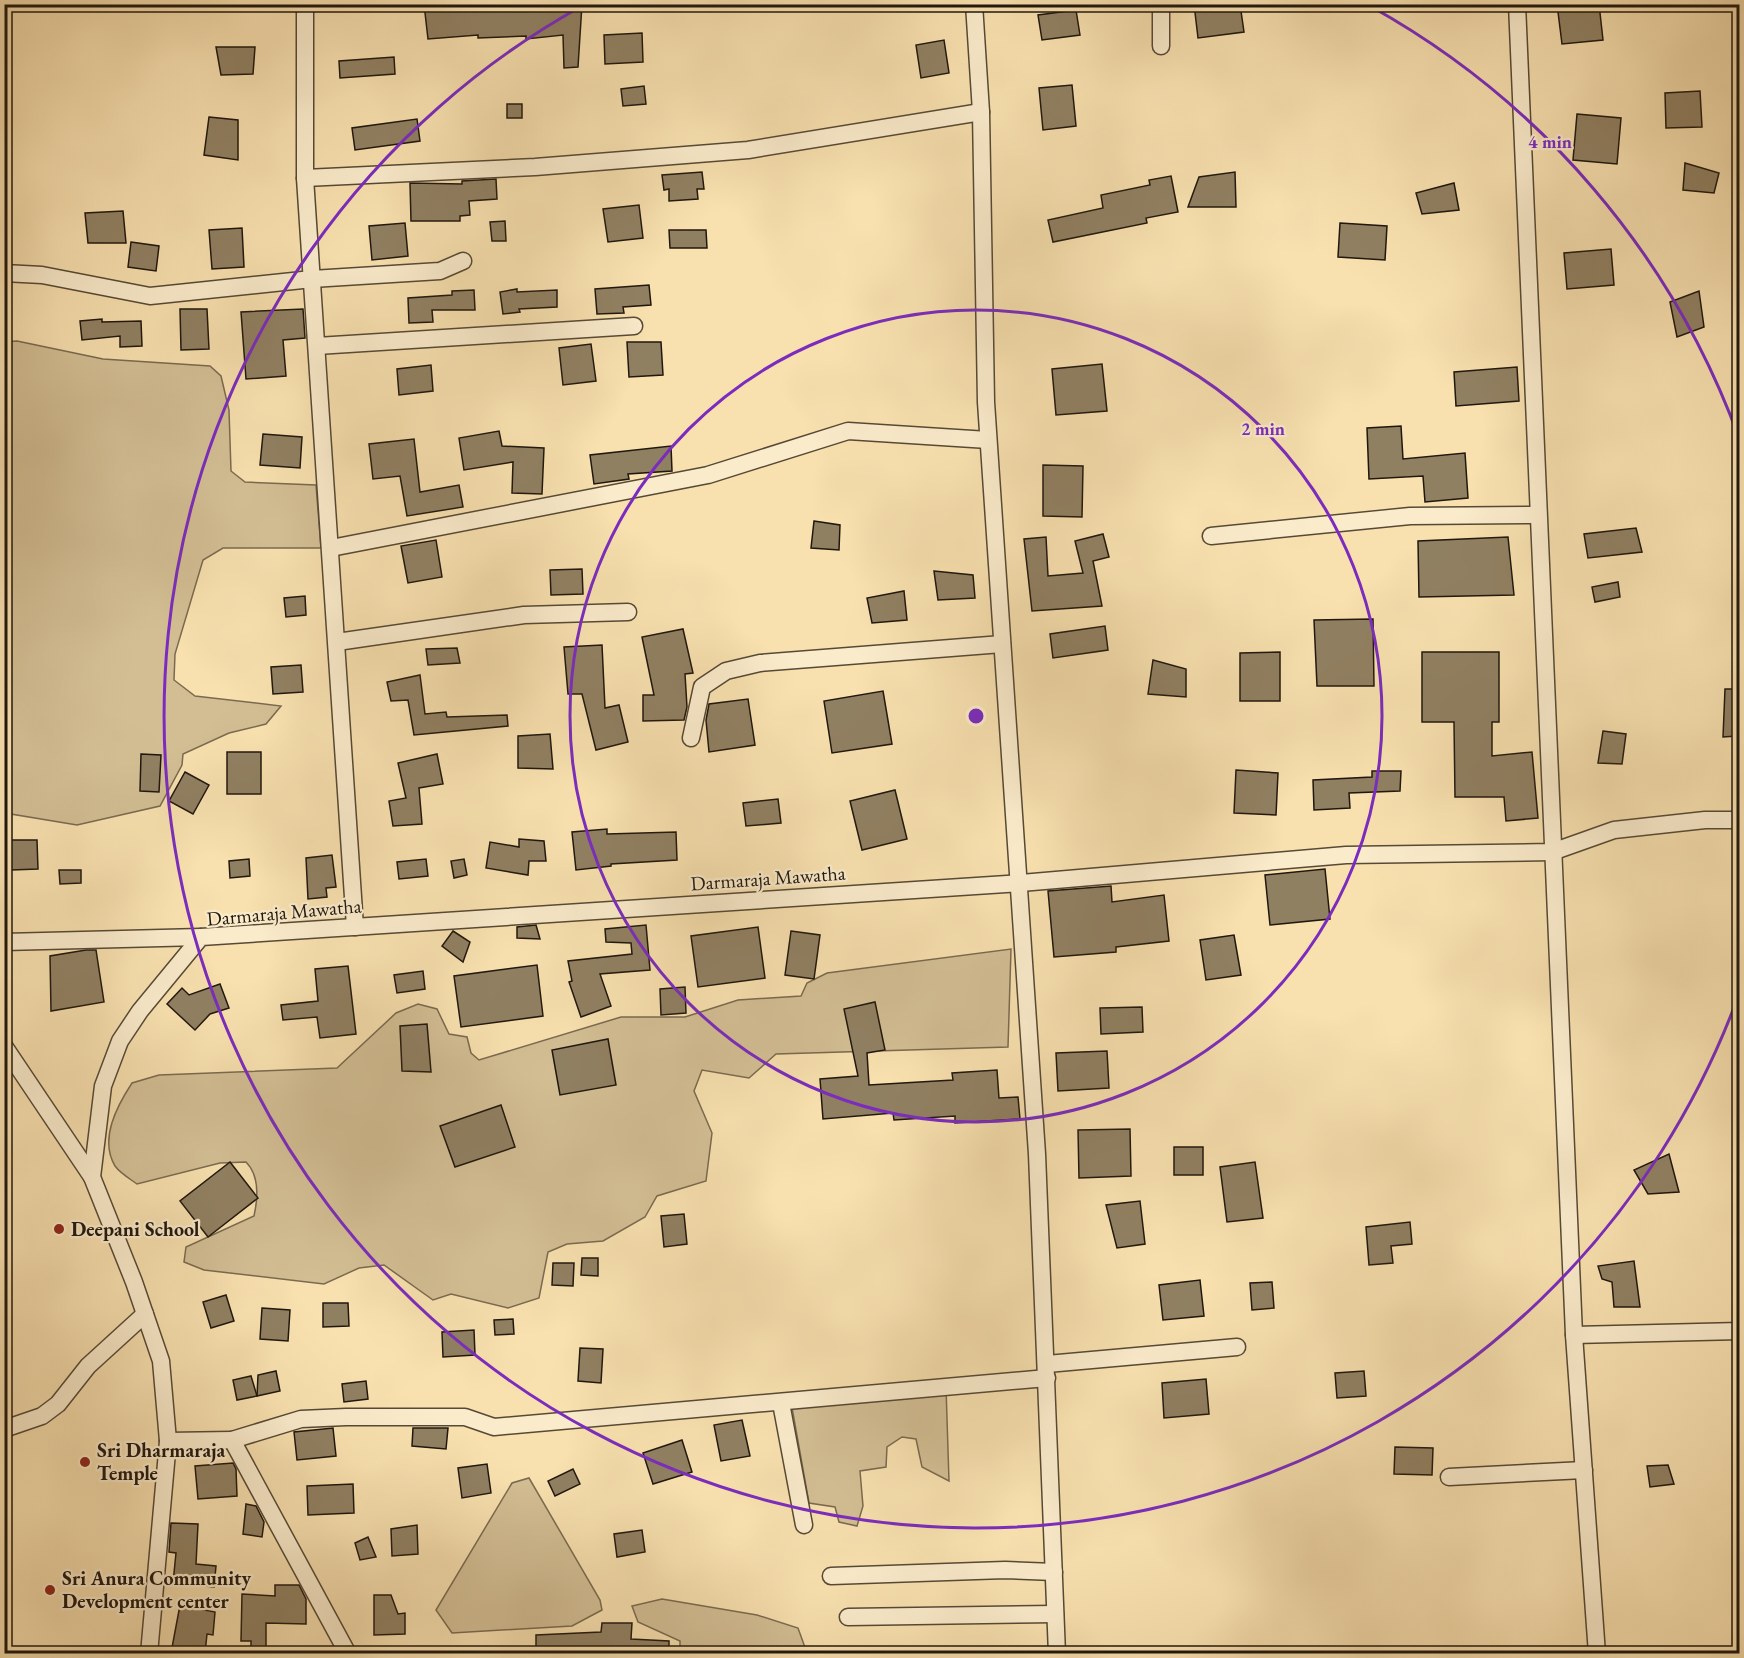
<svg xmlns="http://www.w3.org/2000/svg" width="1744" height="1658" font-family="'EB Garamond',serif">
<rect width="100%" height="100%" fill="#f8e0af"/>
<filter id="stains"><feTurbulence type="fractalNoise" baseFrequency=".00333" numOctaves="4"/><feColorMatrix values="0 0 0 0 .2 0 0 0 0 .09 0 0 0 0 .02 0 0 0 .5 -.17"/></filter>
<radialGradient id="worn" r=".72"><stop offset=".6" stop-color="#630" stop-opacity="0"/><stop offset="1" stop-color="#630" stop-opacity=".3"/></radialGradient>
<g fill="#d3be94" stroke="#7a6a51" stroke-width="1.5">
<path d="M17,341L103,359L210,366L221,376L229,410L231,471L245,482L316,485L321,548H223L203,560L175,654L174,680L195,696L281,706L266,724L229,733L183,754L182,765L160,806L77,825L5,813L4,342Z"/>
<path d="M1011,949L1008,1047L776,1054L749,1078L702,1070L694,1091L712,1133L706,1181L657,1196L645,1217L603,1241L567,1244L548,1252L539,1298L508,1308L451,1294L433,1300L384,1265L359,1268L324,1284L204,1270L184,1262L186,1247L254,1216C258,1198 260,1176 246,1162L220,1163L137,1184C130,1179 120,1173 115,1166C99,1139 117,1106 132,1083L159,1075L337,1068L396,1013L418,1004L437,1009L449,1034L467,1037L471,1053L479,1060L621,1017H685L738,1000L801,996L807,983L827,973Z"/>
<path d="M946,1387L949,1481L922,1467L916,1439L902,1437L887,1447L886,1467L860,1471L863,1506L857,1526L839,1522L835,1507L809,1503L791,1402Z"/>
<path d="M529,1478L600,1600L602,1610L572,1626L452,1633L436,1610L512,1483Z"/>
<path d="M662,1599L757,1615L798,1628L807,1653H680V1641L638,1622L632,1606Z"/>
</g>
<g fill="#908062" stroke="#20170e" stroke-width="1.5">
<path d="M424,4H582L578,67L564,68L563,35L526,39V36L478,38V35L428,39Z"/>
<path d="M1194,4H1240L1244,32L1198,38Z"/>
<path d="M1557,4H1599L1603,40L1562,44Z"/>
<path d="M1076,10L1080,35L1042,40L1038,15Z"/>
<path d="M642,33L643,62L605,64L604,35Z"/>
<path d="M944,40L949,73L921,78L916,45Z"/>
<path d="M216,47H255L253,74L221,75Z"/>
<path d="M394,57L395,74L340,78L339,61Z"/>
<path d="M1072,85L1076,126L1043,130L1039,88Z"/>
<path d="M644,86L646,104L623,106L621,89Z"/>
<path d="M1700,91L1702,127L1666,128L1665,93Z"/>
<rect x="507" y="104" width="15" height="14"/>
<path d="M1577,114L1621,118L1617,164L1573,160Z"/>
<path d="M209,117L238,120V160L204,155Z"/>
<path d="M417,119L420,141L355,150L352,128Z"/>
<path d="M1685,163L1719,173L1714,193L1683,190Z"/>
<path d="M702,172L704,189H697L698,199L669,201V189L664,190L662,175Z"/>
<path d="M1235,172L1236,207H1188L1199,177Z"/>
<path d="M1171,176L1178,212L1146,218L1147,223L1053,242L1048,220L1103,208L1101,195L1150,185L1149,180Z"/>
<path d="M496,179L497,199L469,201L470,215L460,216V221H411L410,183L462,184V181Z"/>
<path d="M1454,183L1459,210L1422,214L1416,193Z"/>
<path d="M639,205L643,238L608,242L603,209Z"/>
<path d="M123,211L126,243H88L85,213Z"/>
<path d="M505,221L506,241H492L490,222Z"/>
<path d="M405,223L408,256L372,260L369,226Z"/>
<path d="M1340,223L1387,226L1385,260L1338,257Z"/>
<path d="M242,228L244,267L212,269L209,230Z"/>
<path d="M669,230H706L707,248H670Z"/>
<path d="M131,242L159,246L156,271L128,267Z"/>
<path d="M1611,249L1614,285L1567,289L1564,253Z"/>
<path d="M649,285L651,305L623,307L624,313L597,314L595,289Z"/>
<path d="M517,289V292L557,290V307L519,309L520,312L503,314L500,292Z"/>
<path d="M474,290L475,310H432L433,322L409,323L408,298L452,295V291Z"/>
<path d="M1699,291L1704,327L1677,337L1670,302Z"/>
<path d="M180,309H207L209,349L181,350Z"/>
<path d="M303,309L305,338L283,340L286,376L246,379L241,312Z"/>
<path d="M102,319V322L141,321L142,346L120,347V336L82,340L80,321Z"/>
<path d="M627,342H661L663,375L629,377Z"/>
<path d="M591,344L596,381L563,385L559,348Z"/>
<path d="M1102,364L1107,411L1056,415L1052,369Z"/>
<path d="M431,365L433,391L399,395L397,369Z"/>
<path d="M1517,367L1519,401L1456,406L1454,372Z"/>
<path d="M1401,426L1403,459L1465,453L1468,498L1425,502L1423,476L1369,479L1367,428Z"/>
<path d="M499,431L502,446L544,448L542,494L512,493L513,462L464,470L459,438Z"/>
<path d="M263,434L302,437L300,468L260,465Z"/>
<path d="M414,439L420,492L459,485L463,507L407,516L400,476L373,479L369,444Z"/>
<path d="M671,446L672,471L628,474L629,479L594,484L590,455Z"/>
<path d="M1043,465L1083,466L1082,517L1043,516Z"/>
<path d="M814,521L840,525L839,550L811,548Z"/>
<path d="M1636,528L1642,552L1588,558L1584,534Z"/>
<path d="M1103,534L1109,557L1093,561L1102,606L1032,611L1024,539L1046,537L1048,576L1083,573L1075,541Z"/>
<path d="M1508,537L1514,595L1419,597L1418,541Z"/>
<path d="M436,540L442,577L408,583L401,546Z"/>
<path d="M582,569L583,594L551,595L550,570Z"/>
<path d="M934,571L973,575L975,598L938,600Z"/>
<path d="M1618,582L1620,597L1595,602L1592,587Z"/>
<path d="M904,591L907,620L872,623L867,598Z"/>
<path d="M305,596L306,615L286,617L284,598Z"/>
<path d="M1373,619L1374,686H1317L1314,620Z"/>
<path d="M1105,626L1108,650L1053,658L1050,634Z"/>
<path d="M683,629L693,673L685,674L687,707L684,720L643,721V695H654L642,637Z"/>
<path d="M602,645L605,708L619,705L628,742L596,750L582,694H568L564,647Z"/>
<path d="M457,648L460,663L428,665L426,649Z"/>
<path d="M1280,652V701H1240V653Z"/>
<path d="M1422,652H1499V722H1492V756L1532,752L1538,818L1506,821L1504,797H1455L1454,722H1422Z"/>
<path d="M1153,660L1186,669V697L1148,694Z"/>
<path d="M301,665L303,692L273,694L271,667Z"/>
<path d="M420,675L425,714L446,712L447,717L507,715L508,726L414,735L408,700L391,701L387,682Z"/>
<path d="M1725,689H1735L1737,736L1723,737Z"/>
<path d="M883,691L892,744L832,753L824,701Z"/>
<path d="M748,699L755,745L709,752L706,720L709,704Z"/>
<path d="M1603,731L1626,734L1622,764L1598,763Z"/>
<path d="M550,734L553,769L518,768V736Z"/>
<rect x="227" y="752" width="34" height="42"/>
<path d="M141,754L161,755L159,792L140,791Z"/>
<path d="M437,754L443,784L419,788L422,824L393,826L389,801L406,798L398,763Z"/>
<path d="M1236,770L1278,773L1276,815L1234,813Z"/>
<path d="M1372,771H1401L1400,791L1349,793L1350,808L1314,810L1313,780L1372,777Z"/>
<path d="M185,772L209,785L193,814L169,801Z"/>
<path d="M895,790L907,839L862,850L850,801Z"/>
<path d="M778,799L781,823L746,826L743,803Z"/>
<path d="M607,829V834L676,832L677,860L611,864V866L576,870L572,832Z"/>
<path d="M519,839L544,841L546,861H529L528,875L486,868L490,842L519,847Z"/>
<path d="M9,840H37L38,869L11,870Z"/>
<path d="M332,855L336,887L326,888L327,897L308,899L306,858Z"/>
<path d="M249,859L250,876L230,878L229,861Z"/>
<path d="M426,859L428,876L399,879L397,862Z"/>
<path d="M464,859L467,875L454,878L451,861Z"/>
<path d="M1325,869L1330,919L1270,925L1265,875Z"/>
<path d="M59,870H81V883L60,884Z"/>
<path d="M1111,886L1112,902L1164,895L1169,941L1116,947V952L1054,957L1048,891Z"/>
<path d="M536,925L540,939L517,938V927Z"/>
<path d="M646,925L650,970L600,974L611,1006L581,1017L569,982L572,981L568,961L632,954L631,943L606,942L605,929Z"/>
<path d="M758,927L765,978L698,987L691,936Z"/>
<path d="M453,931L470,942L463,962L442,946Z"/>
<path d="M791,931L820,935L814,979L785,975Z"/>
<path d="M1234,935L1241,975L1206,980L1200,940Z"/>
<path d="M86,950H96L104,1002L51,1011L50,956Z"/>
<path d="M537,965L543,1016L461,1027L454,976Z"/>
<path d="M348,966L356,1034L320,1038L317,1017L283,1020L281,1005L318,1001L315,969Z"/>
<path d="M423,971L425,989L397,993L394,975Z"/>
<path d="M220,984L229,1008L210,1014L195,1030L167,1004L182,988L189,995Z"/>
<path d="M685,987L686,1013L661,1015L660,989Z"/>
<path d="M875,1002L885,1050L867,1053L869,1085L953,1080L952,1073L997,1070L999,1098L1018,1097L1020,1119L955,1123V1116L894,1120L893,1113L823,1119L820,1079L858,1076L844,1009Z"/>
<path d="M1142,1007L1143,1032L1101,1034L1100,1008Z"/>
<path d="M427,1024L431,1072L402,1071L400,1026Z"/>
<path d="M608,1039L616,1085L560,1095L552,1050Z"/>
<path d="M1107,1051L1109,1088L1058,1091L1056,1053Z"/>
<path d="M501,1105L515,1147L455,1167L440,1126Z"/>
<path d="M1130,1129L1131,1176L1079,1178L1078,1130Z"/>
<rect x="1174" y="1147" width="29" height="28"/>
<path d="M1669,1154L1679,1192L1648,1194L1634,1170Z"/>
<path d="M230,1162L258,1198L208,1237L180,1201Z"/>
<path d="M1255,1162L1263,1218L1227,1222L1220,1167Z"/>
<path d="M1140,1201L1145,1244L1117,1248L1106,1205Z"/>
<path d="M684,1214L687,1244L664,1247L661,1216Z"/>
<path d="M1410,1222L1412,1244L1391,1246L1393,1263L1369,1265L1366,1227Z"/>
<path d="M582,1258H598V1276L581,1275Z"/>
<path d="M1634,1261L1640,1307H1614L1612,1282L1602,1279L1598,1266Z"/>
<path d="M553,1263H574L573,1286L552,1285Z"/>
<path d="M1200,1280L1204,1316L1163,1320L1159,1285Z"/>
<path d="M1272,1282L1274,1308L1252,1310L1250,1283Z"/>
<path d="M226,1295L234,1321L211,1328L203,1302Z"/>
<path d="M323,1303H348L349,1326L323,1327Z"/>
<path d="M262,1308L290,1310L288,1341L260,1339Z"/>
<path d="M513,1319L514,1334L495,1335L494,1320Z"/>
<path d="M474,1330L475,1355L443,1357L442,1332Z"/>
<path d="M580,1348L603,1349L601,1383L578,1381Z"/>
<path d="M276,1371L280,1391L257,1396L258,1375Z"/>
<path d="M1364,1371L1366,1396L1337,1398L1335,1373Z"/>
<path d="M251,1376L257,1396L237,1400L233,1380Z"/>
<path d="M1206,1379L1209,1414L1164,1418L1162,1383Z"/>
<path d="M366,1381L368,1399L344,1402L342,1384Z"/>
<path d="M742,1420L750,1456L721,1461L714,1425Z"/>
<path d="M333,1428L336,1456L297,1460L294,1432Z"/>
<path d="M413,1428H448L446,1449L412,1446Z"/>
<path d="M682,1440L692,1472L653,1484L643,1453Z"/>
<path d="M1395,1447L1433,1448L1432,1475L1394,1474Z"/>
<path d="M233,1463L236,1469L237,1496L198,1499L195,1466Z"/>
<path d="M487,1464L491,1493L462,1498L458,1468Z"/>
<path d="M1668,1465L1674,1484L1650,1487L1647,1466Z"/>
<path d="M573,1469L580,1484L555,1496L548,1481Z"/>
<path d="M353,1484L354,1513L308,1515L307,1486Z"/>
<path d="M246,1504L256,1506L264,1522L262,1537L243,1534Z"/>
<path d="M171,1523L198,1524L196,1564L216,1566L214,1587L173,1583L176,1553L169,1552Z"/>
<path d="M417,1525L418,1554L392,1556L391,1529Z"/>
<path d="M642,1530L645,1552L617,1557L614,1534Z"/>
<path d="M368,1537L376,1557L360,1560L355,1543Z"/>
<path d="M275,1585H299L306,1599V1624L266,1623V1653H251V1641H241L242,1594L275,1596Z"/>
<path d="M374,1595H391L398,1614L405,1613V1634L374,1635Z"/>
<path d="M180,1605L215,1612L213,1635L207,1634L205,1653H171Z"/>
<path d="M602,1623H632L631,1639L669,1641V1653L582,1651L536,1653V1635L601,1632Z"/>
</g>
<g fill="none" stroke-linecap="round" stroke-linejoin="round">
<defs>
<g id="street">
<path d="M305,4V178L355,927"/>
<path d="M974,4L981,112L986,402L1037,1154L1057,1654"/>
<path d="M1517,4L1574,1335L1597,1654"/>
<path d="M1161,46V4"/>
<path d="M305,178L535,167L748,150L981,112"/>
<path d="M4,273L42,275L150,296L312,279L440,271L463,261"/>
<path d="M317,346L634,326"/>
<path d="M1211,536L1410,516L1537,515"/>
<path d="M331,548L708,475L848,431L988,440"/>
<path d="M337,642L524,615L628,612"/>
<path d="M691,738L702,687L726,671L760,663L1002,644"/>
<path d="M4,942L201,937"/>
<path d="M4,1046L92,1177"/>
<path d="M1574,1335L1740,1331"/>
<path d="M1047,1364L1237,1347"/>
<path d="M781,1403L804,1525"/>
<path d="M4,1429L42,1416L58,1404L88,1366L145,1314"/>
<path d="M232,1440L301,1419L346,1417H465L494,1427L1047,1378"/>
<path d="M168,1441L232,1440L348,1654"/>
<path d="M1449,1477L1584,1470"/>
<path d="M831,1576L1005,1570L1054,1572"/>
<path d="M848,1617L1055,1614"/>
<path d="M149,1654L168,1441L161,1361L134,1282L92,1177L103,1086L120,1041L140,1011L201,937L1021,883L1346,855L1552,852L1614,830L1705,820H1740"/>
</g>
</defs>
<use href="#street" stroke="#564936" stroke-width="19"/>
<use href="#street" stroke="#faebcb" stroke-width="16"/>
</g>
<g fill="none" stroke="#7b2cbf" stroke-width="3">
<circle cx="976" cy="716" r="406"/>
<path d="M1739 994A812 812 0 1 1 582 6M1370 6A812 812 0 0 1 1739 438"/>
</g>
<g fill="#8f2418" stroke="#faebcb" stroke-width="2">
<circle cx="59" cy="1229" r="6"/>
<circle cx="85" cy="1462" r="6"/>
<circle cx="50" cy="1590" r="6"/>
</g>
<g text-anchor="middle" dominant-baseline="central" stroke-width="4.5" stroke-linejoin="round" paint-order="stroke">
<g font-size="20" fill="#20170e" stroke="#faebcb">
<text transform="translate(768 878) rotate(-4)">Darmaraja Mawatha</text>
<text transform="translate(284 912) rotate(-5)">Darmaraja Mawatha</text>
</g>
<g font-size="20" font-weight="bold" fill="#20170e" stroke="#faebcb" text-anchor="start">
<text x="71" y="1229">Deepani School</text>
<text x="97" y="1450">Sri Dharmaraja<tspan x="97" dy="23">Temple</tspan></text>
<text x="62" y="1578">Sri Anura Community<tspan x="62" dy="23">Development center</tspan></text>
</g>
</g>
<circle cx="976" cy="716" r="9" fill="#7b2cbf" stroke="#faebcb" stroke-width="3"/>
<g font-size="18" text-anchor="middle" font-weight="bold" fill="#7b2cbf" stroke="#faebcb" stroke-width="4.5" stroke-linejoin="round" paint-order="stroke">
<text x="1550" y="148">4 min</text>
<text x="1263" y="435">2 min</text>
</g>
<rect width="1744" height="1658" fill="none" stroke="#f8e0af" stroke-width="24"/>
<rect x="6" y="6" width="1732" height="1646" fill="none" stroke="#20170e" stroke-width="3"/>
<rect x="12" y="12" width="1720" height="1634" fill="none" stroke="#20170e" stroke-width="1.5"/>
<rect width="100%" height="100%" filter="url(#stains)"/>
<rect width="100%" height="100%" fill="url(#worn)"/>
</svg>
